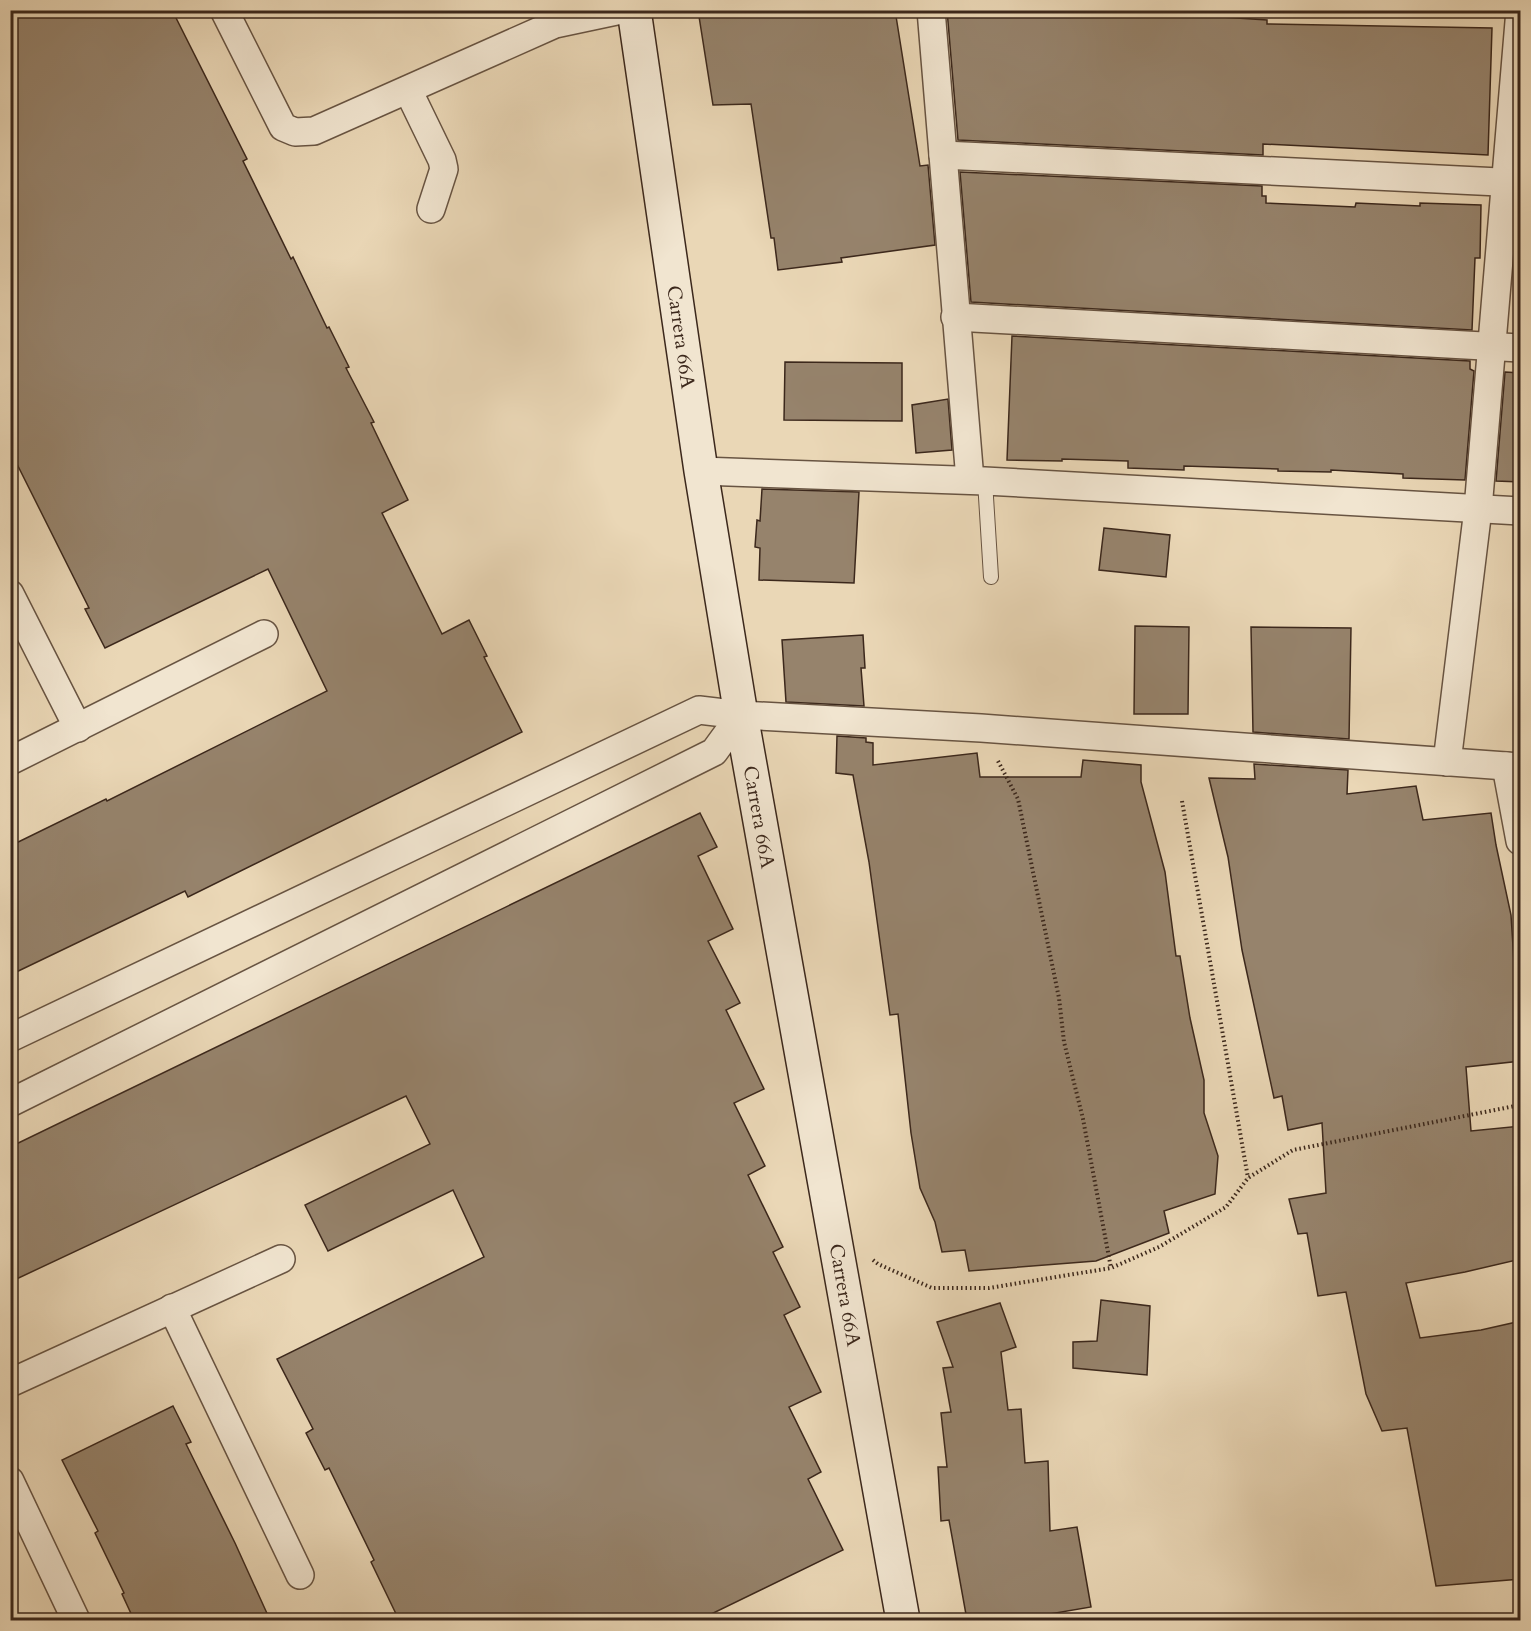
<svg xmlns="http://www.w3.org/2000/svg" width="1531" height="1631" font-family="Cardo,serif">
<rect width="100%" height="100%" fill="#ead7b6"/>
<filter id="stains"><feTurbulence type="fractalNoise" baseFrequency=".00333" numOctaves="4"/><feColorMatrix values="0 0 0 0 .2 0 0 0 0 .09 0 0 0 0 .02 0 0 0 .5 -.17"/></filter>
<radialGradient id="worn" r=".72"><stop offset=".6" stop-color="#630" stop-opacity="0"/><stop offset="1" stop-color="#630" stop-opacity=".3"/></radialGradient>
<g fill="#96836c" stroke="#3c281c" stroke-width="1.5">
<path d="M10,10H172L247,159L243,161L291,259L293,257L327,328L329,327L349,367L346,368L374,422L371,423L408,500L382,513L442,634L469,620L487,656L484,657L522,732L188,897L185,891L10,975V846L106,799L107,801L327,691L268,569L105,648L85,609L89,608L10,450Z"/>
<path d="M698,10H895L920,166L928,165L935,245L841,258L842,262L778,270L774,238H771L751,104L713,105Z"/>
<path d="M947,10H1116L1267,20V24L1492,28L1488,155L1263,144V155L958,140Z"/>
<path d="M960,172L1262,186V196H1266V203L1355,207L1356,203L1420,206V203L1481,205L1480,258H1475L1472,330L971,302Z"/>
<path d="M1012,336L1470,361V369L1474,371L1465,480L1403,478V474L1331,470V472L1278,471V469L1184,466V470L1128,468V461L1062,459V461L1007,460Z"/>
<path d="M785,362L902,363V421L784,420Z"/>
<path d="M1505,372L1521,373V482L1496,481Z"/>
<path d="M948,399L952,450L916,453L912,405Z"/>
<path d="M762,489L859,492L854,583L759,580L760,548L755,547L757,520L760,521Z"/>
<path d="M1104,528L1170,535L1166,577L1099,570Z"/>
<path d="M1135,626L1189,627L1188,714H1134Z"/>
<path d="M1251,627L1351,628L1349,739L1253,732Z"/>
<path d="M863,635L865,668H861L864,706L786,702L782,640Z"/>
<path d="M837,736L866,738V742L873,743V765L977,753L980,777H1081L1083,760L1141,765V782L1165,872L1176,956H1180L1190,1018L1204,1080V1113L1218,1156L1215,1194L1164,1211L1169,1233L1096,1261L969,1271L965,1250L942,1252L935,1222L920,1188L911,1133L898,1014L890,1015L869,862L853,775L836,773Z"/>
<path d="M1254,764L1348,770L1347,794L1416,786L1423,820L1491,813L1496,845L1511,915L1514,962L1521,990V1061L1466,1067L1471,1131L1521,1126V1259L1465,1272L1406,1283L1420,1338L1481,1330L1521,1321V1579L1436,1586L1407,1428L1382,1431L1366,1394L1346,1292L1318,1296L1307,1233L1298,1234L1289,1199L1326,1193L1322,1123L1288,1130L1282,1096L1274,1098L1242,950L1228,857L1209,778L1255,779Z"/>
<path d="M700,813L717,847L698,856L733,929L708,941L740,1003L726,1010L764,1089L734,1103L765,1166L748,1175L783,1247L773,1252L800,1307L784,1315L821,1392L789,1407L821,1472L808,1479L843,1550L699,1620H399L371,1562L374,1560L329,1468L325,1470L306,1433L313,1429L277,1359L484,1257L453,1190L328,1251L305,1205L430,1144L406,1096L10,1282V1147Z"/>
<path d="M1101,1300L1150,1306L1147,1375L1073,1368V1342L1097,1341Z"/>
<path d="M1000,1303L1016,1347L1001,1352L1008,1410L1021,1409L1025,1463L1048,1461L1050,1531L1077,1527L1091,1607L1015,1620H967L949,1520L941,1521L938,1467H947L941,1413L951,1412L943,1368L953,1367L937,1322Z"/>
<path d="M173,1406L191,1442L186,1444L235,1543L270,1620H134L122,1594L124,1593L95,1533L98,1531L62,1460Z"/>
</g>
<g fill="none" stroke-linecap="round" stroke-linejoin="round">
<defs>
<path id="lane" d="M985,481L991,577"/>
<g id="street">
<path d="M224,10L283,127L295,132L314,131L555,24L621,10"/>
<path d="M931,10L970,480"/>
<path d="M408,90L442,160L444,169L431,209"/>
<path d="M943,155L1520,183"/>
<path d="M955,317L1520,348"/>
<path d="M701,471L985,481L1520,511"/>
<path d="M10,594L78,728"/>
<path d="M10,761L264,634"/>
<path d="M1447,762L1478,509L1520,10"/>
<path d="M1506,766L1520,841"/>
<path d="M10,1038L699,710L741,715L981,728L1520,767"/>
<path d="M10,1103L714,752L741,715"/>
<path d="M172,1308L300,1575"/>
<path d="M10,1383L281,1259"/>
<path d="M10,1481L76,1620"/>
</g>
<path id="secondary" d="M634,10L701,471L741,715L903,1620"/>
</defs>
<use href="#lane" stroke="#685442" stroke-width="16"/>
<use href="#street" stroke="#685442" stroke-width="30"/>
<use href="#secondary" stroke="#3c281c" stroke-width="36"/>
<g stroke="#3c281c" stroke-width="4" stroke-dasharray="1.5 3" stroke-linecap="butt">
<path d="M998,761L1018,799L1059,998L1064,1042L1083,1119L1111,1268"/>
<path d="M1182,801L1248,1178"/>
<path d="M873,1260L878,1264L932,1288H989L1111,1268L1159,1247L1226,1207L1248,1178L1293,1150L1520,1105"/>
</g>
<use href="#lane" stroke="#f1e5d0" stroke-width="14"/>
<use href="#street" stroke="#f1e5d0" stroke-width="27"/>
<use href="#secondary" stroke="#f1e5d0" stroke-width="33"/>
</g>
<g text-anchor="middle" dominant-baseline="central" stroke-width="5" stroke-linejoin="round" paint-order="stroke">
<g font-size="20" fill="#3c281c" stroke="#f1e5d0">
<text transform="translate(681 337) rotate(82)">Carrera 66A</text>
<text transform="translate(759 817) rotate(80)">Carrera 66A</text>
<text transform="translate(845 1295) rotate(80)">Carrera 66A</text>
</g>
</g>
<rect width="1531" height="1631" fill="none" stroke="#ead7b6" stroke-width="36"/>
<rect x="12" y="12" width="1507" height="1607" fill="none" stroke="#3c281c" stroke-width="3"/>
<rect x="18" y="18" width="1495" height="1595" fill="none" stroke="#3c281c" stroke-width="1.5"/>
<rect width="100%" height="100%" filter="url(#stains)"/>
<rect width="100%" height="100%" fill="url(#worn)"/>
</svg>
